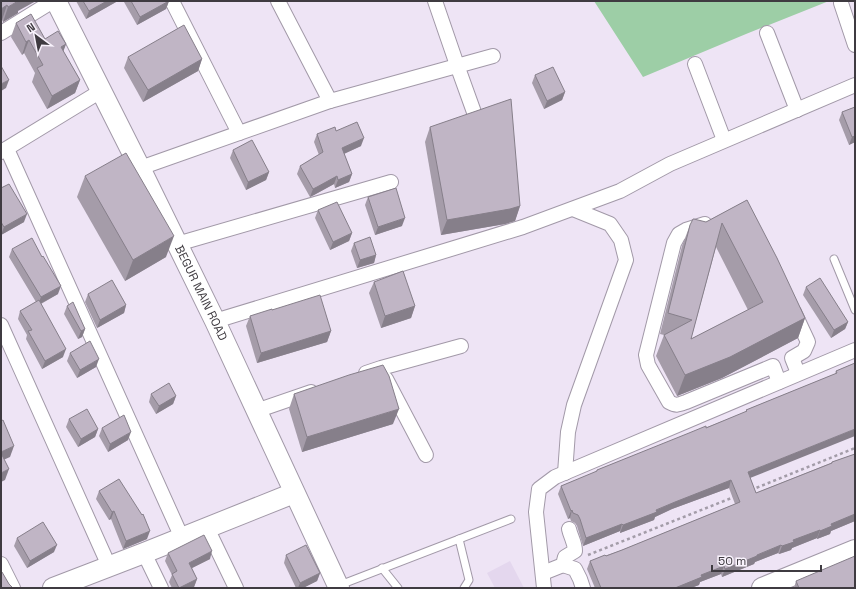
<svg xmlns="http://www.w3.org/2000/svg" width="856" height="589" font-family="'Space Grotesk',sans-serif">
<rect width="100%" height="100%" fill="#eee4f5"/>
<path fill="#e4d7ee" d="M510,561L524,588H495L487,573Z"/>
<path fill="#9dcea6" d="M594,1H829L746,34L643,77Z"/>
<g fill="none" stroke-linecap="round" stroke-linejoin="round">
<defs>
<g id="lane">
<path d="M834,259L855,310"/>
<path d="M459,539L469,580L464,588"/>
<path d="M382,568L398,588"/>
<path d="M340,585L511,519"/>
</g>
<g id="street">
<path d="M172,1L239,133"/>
<path d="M435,1L457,65L475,115"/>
<path d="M841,3L855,45"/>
<path d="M1,33L53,1"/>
<path d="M767,33L797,110"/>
<path d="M695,64L724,140"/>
<path d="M330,101L493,56"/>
<path d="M7,149L182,538"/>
<path d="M1,152L101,91"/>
<path d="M140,168L330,101L278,1"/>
<path d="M705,224L686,230L679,234L674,243L646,355L648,365L669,402C676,406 678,405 686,402L773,366L779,382"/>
<path d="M177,244L391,182"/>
<path d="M794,312L808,342L804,351L792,358L798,373"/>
<path d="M215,321L523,227L620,191L670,164L855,85"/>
<path d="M1,325L109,566"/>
<path d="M366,373L381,368L461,346"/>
<path d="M386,379L426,455"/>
<path d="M256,411L311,392"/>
<path d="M565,473L568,432L574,405L626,260L621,240L610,224L573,209"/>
<path d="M207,528L236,588"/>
<path d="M144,553L161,588"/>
<path d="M1,564L13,588"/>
<path d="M563,565L575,569L580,579L583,588"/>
<path d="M543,573L563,565L565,557L575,551C575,542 571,538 569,529"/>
<path d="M544,588L536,512L539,489L555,477L855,350"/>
</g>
<g id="secondary">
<path id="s1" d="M56,1L140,168L215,321L339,588"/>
<path d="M53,588L144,553L294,493"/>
<path d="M762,588L855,550"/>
</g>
</defs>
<use href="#lane" stroke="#a299a8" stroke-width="9"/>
<use href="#street" stroke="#a299a8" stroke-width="16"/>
<use href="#secondary" stroke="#a299a8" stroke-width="22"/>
<g stroke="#a39ca8" stroke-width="2.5" stroke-dasharray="3 3" stroke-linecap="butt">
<path d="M751,490L855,448"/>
<path d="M588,555L734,497"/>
</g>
<use href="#lane" stroke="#fff" stroke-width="7"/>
<use href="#street" stroke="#fff" stroke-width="14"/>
<use href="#secondary" stroke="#fff" stroke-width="20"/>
</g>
<g fill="#a59ca9" fill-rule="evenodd">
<path d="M1,1L18,11V13L3,22L2,20Z"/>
<path d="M76,1H117L116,2L86,19Z"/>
<path d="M125,1H169L166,9L137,25L124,2Z"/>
<path d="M16,23L45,39L66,44L63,51L80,80L75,93L47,109L32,82L35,73L24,53L22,55L11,37Z"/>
<path d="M128,57L202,59L198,71L143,102L124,68Z"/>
<path d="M535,75L565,92L562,100L544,109L532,83Z"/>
<path d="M855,107V142L849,145L839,120L842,112Z"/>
<path d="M430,127L520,206L515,221L505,224L441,235L425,142Z"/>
<path d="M336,131L361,146L344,154L352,174L349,182L335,188L334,184L314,195L310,197L297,174L300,166L319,155L314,142L317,134Z"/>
<path d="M233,150L269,172L266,180L246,190L230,158Z"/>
<path d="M85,176L166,257L125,281L77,197Z"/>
<path d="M1,188L24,222L1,235Z"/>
<path d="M368,197L402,226L375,235L365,205Z"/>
<path d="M747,200L805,318L798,338L722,378L677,396L656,356L664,335L660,334L682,246L690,225L706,222ZM716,247L748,310L691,339Z"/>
<path d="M318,210L352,233L349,241L330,250L315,218Z"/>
<path d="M354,243L376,255L374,263L357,268L351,251Z"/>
<path d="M12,249L42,257L58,294L41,304L63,357L42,369L26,339L27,335L18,319L20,311L36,302L9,257Z"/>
<path d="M855,280V288L854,284Z"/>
<path d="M374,282L415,306L411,318L381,328L369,293Z"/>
<path d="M806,287L848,322L845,329L831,338L803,295Z"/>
<path d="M88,294L126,305L124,313L97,328L85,302Z"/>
<path d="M67,306L85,329L82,337L78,339L64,314Z"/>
<path d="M272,310L331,331L327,342L257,363L246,326L250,316Z"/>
<path d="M70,353L96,367L77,378L67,361Z"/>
<path d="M855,363L750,478L756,493L831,463L832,462L855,454V521L831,531L830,534L817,539V538L792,548L791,550L779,554L778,553L755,562L754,564L722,577L721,574L700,582L699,585L691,588H595L587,569L590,561L622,550L735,504L729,488L672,509L655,517L654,520L620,533V531L583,546L577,526L575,523L571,521L570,518L568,519L558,494L561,486L596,472L597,470L746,412V410L835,374L836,371Z"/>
<path d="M151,394L176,396L173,404L156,414L149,402Z"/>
<path d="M294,394L393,424L302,452L289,409Z"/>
<path d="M69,419L98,429L95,437L78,447L66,427Z"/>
<path d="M102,428L128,440L108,452L99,436Z"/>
<path d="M99,491L147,539L123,549L111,519L109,520L96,499Z"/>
<path d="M17,538L54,552L27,568L14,546Z"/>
<path d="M168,553L210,559L192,568L197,579L194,587L192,588H172L169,582L172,575L165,561Z"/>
<path d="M286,555L320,573L317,581L303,588H296L284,563Z"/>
<path d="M796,581L855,588H794Z"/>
</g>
<g fill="#867f8a">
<path d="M18,1H36L18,11V13L3,22L8,7Z"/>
<path d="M107,1H117L116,2L86,19L89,11Z"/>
<path d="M169,1L166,9L137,25L140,17Z"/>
<path d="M7,5L2,20L1,21V9Z"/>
<path d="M29,40L24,53L22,55L26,42Z"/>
<path d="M66,44L61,58V47Z"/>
<path d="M202,59L198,71L143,102L148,90Z"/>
<path d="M9,80L6,88L1,91V84Z"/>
<path d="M80,80L75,93L47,109L52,96Z"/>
<path d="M565,92L562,100L544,109L547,101Z"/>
<path d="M855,136V142L849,145L852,137Z"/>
<path d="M364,138L361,146L339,156L342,148Z"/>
<path d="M269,172L266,180L246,190L248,182Z"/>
<path d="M352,174L349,182L335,188L338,180Z"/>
<path d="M337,176L334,184L314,195L310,197L313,189Z"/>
<path d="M520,206L515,221L505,224L441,235L447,220Z"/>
<path d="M27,214L24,222L1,235L4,227Z"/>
<path d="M405,218L402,226L375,235L378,227Z"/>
<path d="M352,233L349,241L330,250L333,242Z"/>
<path d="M174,236L166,257L125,281L133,260Z"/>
<path d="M376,255L374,263L357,268L360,260Z"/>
<path d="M61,286L58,294L38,305L41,297Z"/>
<path d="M126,305L124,313L97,328L100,320Z"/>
<path d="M415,306L411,318L381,328L385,316Z"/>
<path d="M805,318L798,338L722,378L677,396L685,375Z"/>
<path d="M848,322L845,329L831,338L834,330Z"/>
<path d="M85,329L82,337L78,339L81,331Z"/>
<path d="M331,331L327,342L257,363L261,353Z"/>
<path d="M66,349L63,357L42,369L45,361Z"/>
<path d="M99,359L96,367L77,378L80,370Z"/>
<path d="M176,396L173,404L156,414L159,406Z"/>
<path d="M399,409L393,424L302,452L307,437Z"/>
<path d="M98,429L95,437L78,447L81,439Z"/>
<path d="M855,429V436L745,480L748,472Z"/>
<path d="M131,432L128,440L108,452L110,444Z"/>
<path d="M14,446L10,457L1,461V452Z"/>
<path d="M9,469L5,480L1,482V473Z"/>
<path d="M731,480L729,488L672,509L655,517L654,520L620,533L623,525L675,502Z"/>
<path d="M572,510L570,518L568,519L571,511Z"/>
<path d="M114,511L111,519L109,520L112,512Z"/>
<path d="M855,514V521L831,531L830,534L817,539L820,531L831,524Z"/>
<path d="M622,524L620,531L583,546L586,538Z"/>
<path d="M820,530L817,538L792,548L791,550L779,554L782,546L793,540Z"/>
<path d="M150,531L147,539L123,549L126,541Z"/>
<path d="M57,545L54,552L27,568L30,561Z"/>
<path d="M781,545L778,553L755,562L754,564L722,577L725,569Z"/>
<path d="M212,551L210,559L186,571L189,563Z"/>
<path d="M724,566L721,574L700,582L699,585L691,588H675L701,575Z"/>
<path d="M320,573L317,581L303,588H298L300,583Z"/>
<path d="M197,579L194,587L192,588H179Z"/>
</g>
<g fill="#c0b5c5" stroke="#867f8a" fill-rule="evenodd">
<path d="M1,1H18L8,7L7,5L1,9Z"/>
<path d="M83,1H107L89,11Z"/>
<path d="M131,1H169L140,17Z"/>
<path d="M31,14L45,39L58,31L66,44L61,47L80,80L52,96L37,68L43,65L29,40L26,42L16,23Z"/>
<path d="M184,25L202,59L148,90L128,57Z"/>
<path d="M1,66L9,80L1,84Z"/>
<path d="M553,67L565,92L547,101L535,75Z"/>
<path d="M511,99L520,206L510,209L447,220L430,127Z"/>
<path d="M855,107V136L852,137L842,112Z"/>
<path d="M357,122L364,138L342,148L352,174L338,180L337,176L317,187L313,189L300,166L323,152L317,134L335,127L336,131Z"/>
<path d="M252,140L269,172L248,182L233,150Z"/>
<path d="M126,153L174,236L133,260L85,176Z"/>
<path d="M9,184L27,214L4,227L1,222V188Z"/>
<path d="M396,188L405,218L378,227L368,197Z"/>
<path d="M747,200L777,258L805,318L730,357L685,375L664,335L692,320L668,313L690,225L693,219H694L706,222ZM722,223L763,302L691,339Z"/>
<path d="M337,202L352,233L333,242L318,210Z"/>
<path d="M370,237L376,255L360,260L354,243Z"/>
<path d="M32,238L42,257L43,256L61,286L41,297L12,249Z"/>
<path d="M403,271L415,306L385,316L374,282Z"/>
<path d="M820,278L848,322L834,330L806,287Z"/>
<path d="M112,280L126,305L100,320L88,294Z"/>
<path d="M320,295L331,331L261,353L250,316L272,309V310Z"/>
<path d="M39,300L66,349L45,361L28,331L32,330L20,311Z"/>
<path d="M73,302L85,329L81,331L67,306Z"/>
<path d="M90,341L99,359L80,370L70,353Z"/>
<path d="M855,363V429L748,472L756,493L832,463V462L855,454V514L831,524L832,526L820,531V530L793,540L794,542L782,546L781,545L757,555V556L725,569L724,566L701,575L702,577L675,588H601L590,561L605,555L606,556L622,550L740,502L731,480L675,502L656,510L657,512L623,525L622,524L586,538L580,519L578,515L573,513L572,510L571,511L561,486L597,471V470L689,433L706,426V428L747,411L746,410L837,373L836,371Z"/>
<path d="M383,365L389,376L399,409L307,437L294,394L349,375Z"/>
<path d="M169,383L176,396L159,406L151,394Z"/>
<path d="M87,409L98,429L81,439L69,419Z"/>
<path d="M124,415L131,432L110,444L102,428Z"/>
<path d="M3,420L14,446L1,452V421Z"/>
<path d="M1,453L9,469L1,473Z"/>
<path d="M119,479L142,515L143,514L150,531L126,541L114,511L112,512L99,491Z"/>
<path d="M43,522L57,545L30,561L17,538Z"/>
<path d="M204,535L212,551L189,563L197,579L179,588L172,574L177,571L168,553Z"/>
<path d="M306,545L320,573L300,583L286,555Z"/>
<path d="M855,556V588H799L796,581Z"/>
<path d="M1,572H2L9,584L13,588H1Z"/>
</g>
<g text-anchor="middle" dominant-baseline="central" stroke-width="3" stroke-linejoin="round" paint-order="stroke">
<g font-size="12" fill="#3f3b41" stroke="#f9f3fd">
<text stroke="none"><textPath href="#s1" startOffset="326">BEGUR MAIN ROAD</textPath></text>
</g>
</g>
<rect width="856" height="589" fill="none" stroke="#3f3b41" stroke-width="4"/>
<g transform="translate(36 36) rotate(328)" stroke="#f9f3fd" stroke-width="3" paint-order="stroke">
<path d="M0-3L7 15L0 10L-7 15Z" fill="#3f3b41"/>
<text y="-6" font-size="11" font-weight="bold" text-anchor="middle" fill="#3f3b41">N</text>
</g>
<path d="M712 565v6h109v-6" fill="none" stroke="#3f3b41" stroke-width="2"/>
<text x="718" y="565" font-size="12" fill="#3f3b41" stroke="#f9f3fd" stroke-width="3" paint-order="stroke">50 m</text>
</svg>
